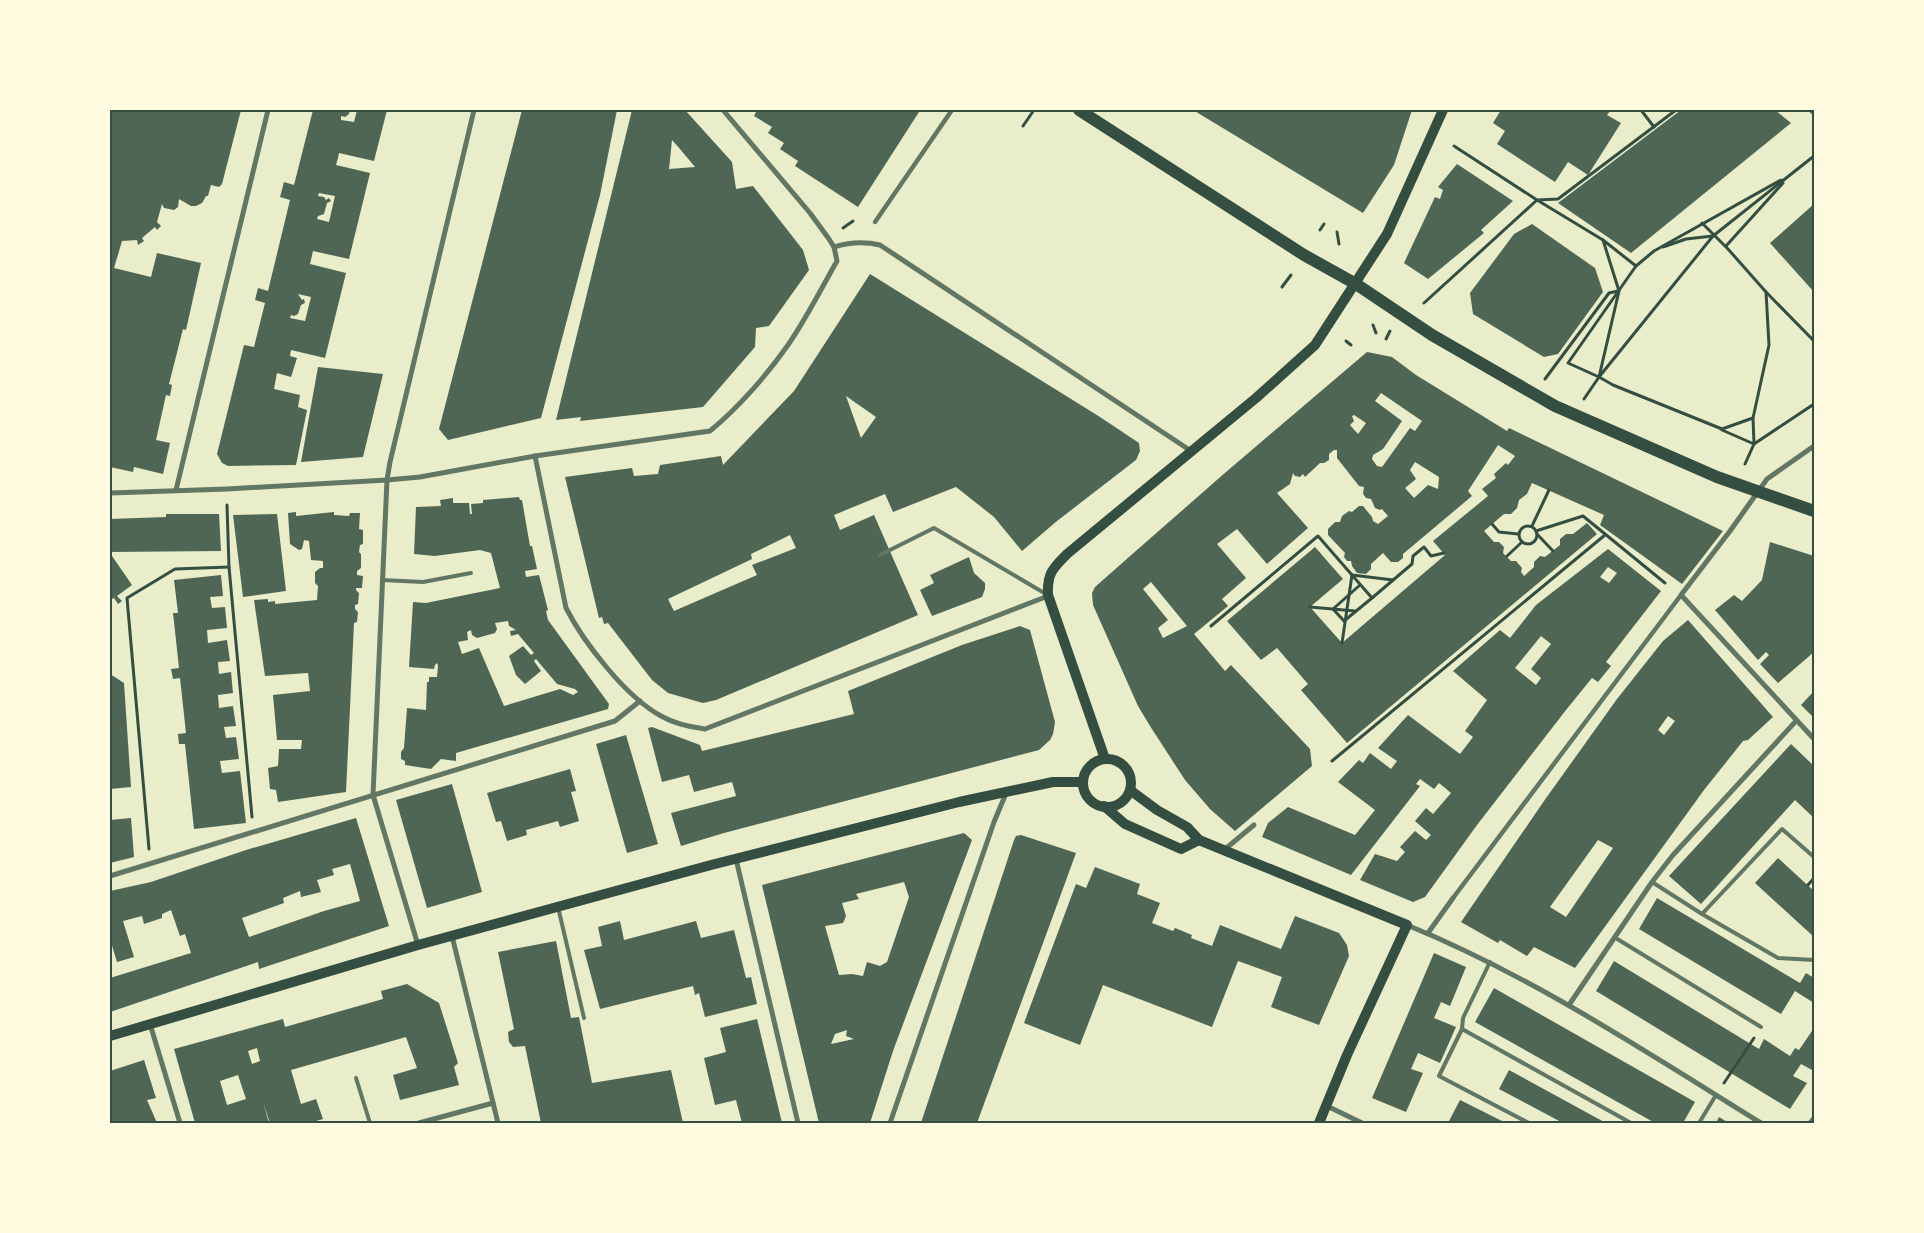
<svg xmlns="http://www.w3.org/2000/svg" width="1924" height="1233" font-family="'Noto Sans',sans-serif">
<rect width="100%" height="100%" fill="#e9edc9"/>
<g fill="#4f6655" fill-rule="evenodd">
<path d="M110,110H241L222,184L219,187L211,185L208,196H206L202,203L196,206H191L179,199L178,207L174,210L164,208L162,204L157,222L161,226L157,230L155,227L142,238L144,241L138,245L137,240L122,241L114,268L151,277L157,253L201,263L186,330L183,329L169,384L172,385L170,396L166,395L156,440L170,443L163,474L134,467L133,472L110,467Z"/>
<path d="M313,110H350L349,114L345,117L341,116V120L354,122L357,110H387L374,161L339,153L338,158L336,165L370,173L349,259L313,251L310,264L346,273L325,358L291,350L290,356L297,358L291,377L277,373L274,389L300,395L298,407L307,410L296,465L228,466L222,463L217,454L244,345L254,347L265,303L255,300L258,288L268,291L290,200L280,197L284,182L294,185ZM319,193L335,196L329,222L317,219L318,216L324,214L327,203L331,201L329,198L326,200L324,197L318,196ZM298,294L311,297L305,321L290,318L291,315L294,316L298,314L301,305L305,303L304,299L302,300Z"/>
<path d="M522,110H617L600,195L541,418L448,440L439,429Z"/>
<path d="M632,110H685L732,162L736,189L753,186L803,250L809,270L769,326L756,328L755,347L703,407L580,421L581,417L556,420ZM672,140L680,149L695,167L669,169Z"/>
<path d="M757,110H917L919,112L858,207L795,166L798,161L780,149L784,143L768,133L772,127L754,116Z"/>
<path d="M1193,110H1412L1394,165L1363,213Z"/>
<path d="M1501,110H1611L1607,115L1621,123L1588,175L1568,162L1555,182L1497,144L1505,131L1493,123Z"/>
<path d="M1681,110H1775L1791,123L1631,253L1558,203Z"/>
<path d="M1457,164L1513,201L1481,230L1484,233L1428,279L1404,263L1435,197L1440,199L1443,190L1438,187Z"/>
<path d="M1814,204V292L1770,243Z"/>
<path d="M1532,224L1595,268L1603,292L1558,354L1544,357L1473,314L1470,293L1514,234Z"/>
<path d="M870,274L1100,417L1139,443L1140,451L1136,460L1057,521L1022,551L994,517L956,487L893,512L885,494L834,515L840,530L874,515L918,615L716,700L703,703L668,693L652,680L608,623L604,624L602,617L599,618L565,477L632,468L634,476L658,474L660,465L721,456L723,465L794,391ZM846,396L876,417L861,438ZM790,535L796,548L752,565L757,575L674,611L668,599L752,559L751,554Z"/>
<path d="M1367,352L1392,357L1416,375L1507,431L1509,428L1723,531L1682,584L1600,525L1604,515L1532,483L1527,494L1519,500L1517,508L1511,514H1504L1484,531L1494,542H1499L1504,547L1503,553L1511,561H1516L1522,568L1521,572L1524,576L1534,567V562L1540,556L1545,557L1560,545V539L1566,534H1573L1587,523L1597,534L1347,743L1301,690L1308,684L1277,648L1261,660L1227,621L1315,547L1343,579L1310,607L1342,643L1445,555L1433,541L1488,496L1482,489L1496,478L1494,474L1506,463L1508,465L1515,456L1498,445L1468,491L1472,496L1403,554V558L1398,562H1391L1383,553L1371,564V569L1366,574L1357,573L1352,566L1351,561H1347L1344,557L1345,553L1328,535V529L1335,522H1340L1342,516L1349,511L1352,512L1359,506H1363L1372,517L1373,521L1378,524L1388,516L1382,509L1380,510L1375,508L1371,499L1366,498L1363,494L1364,487L1359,486L1337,458V450H1334L1329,454V460L1324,463H1320L1305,477L1303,474L1300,477L1295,476L1293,473L1290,484L1277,493L1308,528L1267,564L1237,529L1217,544L1246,578L1222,599L1228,606L1194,634L1225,671L1231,665L1310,749L1312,766L1235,831L1210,809L1185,780L1150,726L1138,706L1093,605L1092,593L1095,587L1129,557L1226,472ZM1381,393L1422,421L1415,431L1410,428L1382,467L1377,466L1372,459L1373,455L1383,449L1402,421L1375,401ZM1354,415L1366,423L1358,434L1350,425L1354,421L1352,416ZM1415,462L1439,477L1438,489L1428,485L1414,498L1405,488L1416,479L1410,470ZM1151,582L1187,626L1163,638L1158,628L1168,620L1143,589Z"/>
<path d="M318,367L383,374L363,457L301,462Z"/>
<path d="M519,497L520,500H522L530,546H532L537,569L525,571L526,577L539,575L548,610L546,611L548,620L609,704L608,709L456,753V761L441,759L431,769L405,765V761L401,759V752L404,748L407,708L426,710L427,682H429V677H437L438,666L437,663L435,665L434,669L409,667L413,602L426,603L500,588L491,553L480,550L435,556L414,554L416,507L441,506L440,500L453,498V503H469L470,514H472L471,504L483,503V500ZM508,621L509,626L516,630L510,631L511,636L518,634L534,653L531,655L523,646L509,656L516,675L525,684L541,671L534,661L536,659L557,684L575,689L578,692L573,695L560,689L504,706L479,648L462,654L458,642L468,640L467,632L471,630L472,635L477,638L495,633L497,629L495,623Z"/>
<path d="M296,512V516L334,512V515L349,516L350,513H360L359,529L363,530V544L360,545L359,552L361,554V568L357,571V575L363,576L362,588H356V590L359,593L358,604L355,605V609L358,612L357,622L354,623L346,792L278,802L276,790L270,789L268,768L278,766L279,749H301L302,740H277L273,695L310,691L308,673L265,676L254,600L268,599V602L275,601V604L317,600L318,586L315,583V572L320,568H323V561L311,560L309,541L304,540L302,549L299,550L290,544L288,513Z"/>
<path d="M166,514H219L221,551L110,552V519L166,517Z"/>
<path d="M277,514L286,591L243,597L233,515Z"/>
<path d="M1770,542L1814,556V652L1778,683L1760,664L1769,655L1766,652L1758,660L1715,610L1734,595L1742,601L1762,580Z"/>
<path d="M1608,549L1661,591L1606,662L1611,666L1598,682L1592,678L1566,710L1477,825L1425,897L1413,902L1360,880L1375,854L1397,861L1405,852L1400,847L1415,831L1426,840L1431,835L1415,821L1426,808L1433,814L1451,793L1439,783L1434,789L1420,779L1416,784L1420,786L1351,875L1262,837L1268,823L1288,807L1355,835L1375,810L1338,782L1359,760L1363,763L1370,753L1391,769L1397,761L1378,748L1408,715L1460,754L1473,737L1465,731L1487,700L1453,671L1500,630L1510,638L1536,605ZM1608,567L1617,573L1609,583L1600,577ZM1541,636L1551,644L1531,669L1541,678L1536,685L1515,668Z"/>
<path d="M110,553L132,585L117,596L122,601L118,604L114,598L110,600Z"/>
<path d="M969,557L974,573L985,583V589L982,597L932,616L920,590L934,583L930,575Z"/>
<path d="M221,575L223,596L210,597L212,608L225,607L227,628L207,630L208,643L227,640L230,661L218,662L219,674L231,672L233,693L218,695L219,708L233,706L236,726L224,727L226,738L236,737L239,759L220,761L222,773L240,771L246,823L194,829L185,744H179L178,734L186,733L180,678L173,679L171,669L179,668L173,613H178L174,580Z"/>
<path d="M1688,620L1773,717L1748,740L1743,741L1704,790L1575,968L1534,947L1527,956L1500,940L1498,943L1461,922L1544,801L1617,699L1663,641ZM1668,716L1675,721L1664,735L1658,730ZM1598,840L1613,848L1566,917L1550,907Z"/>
<path d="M1020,626L1030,630L1055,722L1053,734L1050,740L1039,750L724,833L681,846L671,813L736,796L732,782L694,792L689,775L662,782L648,728L652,727L700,745L702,751L854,714L848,691L962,645Z"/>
<path d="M110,674L124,683L131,787L110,789Z"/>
<path d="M1814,691V718L1801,705Z"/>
<path d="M626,735L658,844L627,853L596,744Z"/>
<path d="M1791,744L1814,766V818L1795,800L1701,904L1669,876Z"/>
<path d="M570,769L576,791L571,792L579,821L560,827L558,821L526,830L527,835L507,841L501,821L496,822L487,793Z"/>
<path d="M452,784L482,892L427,908L396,800Z"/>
<path d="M131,818L134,857L110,863V820Z"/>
<path d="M356,818L389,926L259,969L258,962L110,1012V978L191,953L185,934L180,936L171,910L162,914V918L144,924L142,916L123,921L134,957L117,962L110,939V891L151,882L246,850ZM350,864L360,901L324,911L249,937L242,918L284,903L283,898L300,891L301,897L321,892L317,880L334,875L332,869Z"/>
<path d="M964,833L972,840L893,1051L870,1123H819L762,885ZM904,882L909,897L887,962L880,966L867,962L863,976L852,974L839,975L825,926L843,923L846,916L842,903L859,899L856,894ZM847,1030L846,1036L854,1039L831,1044L835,1034Z"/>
<path d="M1021,835L1076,853L977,1123H921L1014,840L1016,836Z"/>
<path d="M1778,858L1814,891V937L1755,883Z"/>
<path d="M1095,867L1140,884L1137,894L1160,903L1152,923L1173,931L1175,928L1192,935L1191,938L1212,946L1220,925L1281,949L1295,916L1339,933L1347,945L1349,956L1319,1025L1271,1007L1282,977L1238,961L1212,1027L1103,985L1080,1045L1024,1023L1076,884L1086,888Z"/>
<path d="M1657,898L1800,983L1806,973L1814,978V1003L1795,991L1781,1014L1639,929Z"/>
<path d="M620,921L624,940L696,921L701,938L734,930L746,978L751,977L757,1004L705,1017L699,993L695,995L693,986L600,1009L584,950L602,946L598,927Z"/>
<path d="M556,941L571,1018L579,1017L592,1083L671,1070L683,1123H541L525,1046L513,1047L509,1042L508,1032L514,1029L498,952Z"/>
<path d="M1434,953L1466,967L1450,1006L1441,1002L1434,1018L1456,1027L1440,1063L1418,1053L1411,1069L1423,1073L1406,1112L1372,1098Z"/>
<path d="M1614,961L1759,1049L1764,1039L1790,1056L1795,1048L1799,1050L1814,1028V1071L1801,1064L1793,1076L1807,1083L1790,1109L1596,991Z"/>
<path d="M407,984L439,1003L458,1063L454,1067L459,1085L400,1100L393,1075L417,1068L406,1037L291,1070L301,1104L316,1099L323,1119L309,1123H270L263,1102L269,1123H195L174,1049L283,1019L285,1027L383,999L381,991ZM257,1048L260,1061L252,1064L248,1051ZM238,1075L246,1099L227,1105L220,1081Z"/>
<path d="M1494,988L1695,1102L1683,1123H1655L1475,1022Z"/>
<path d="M757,1019L782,1123H742L736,1100L715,1105L704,1058L726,1052L720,1028Z"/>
<path d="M144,1060L156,1098L147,1100L157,1123H110V1071Z"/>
<path d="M1509,1070L1606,1123H1563L1499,1089Z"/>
<path d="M1460,1100L1506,1123H1448Z"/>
<path d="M1719,1117L1729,1123H1716Z"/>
</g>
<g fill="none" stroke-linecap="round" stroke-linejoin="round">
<g stroke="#344e41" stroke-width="3">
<path d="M1641,110L1654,127"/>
<path d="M1023,126L1034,110"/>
<path d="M1454,146L1537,200L1603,240L1636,266"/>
<path d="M1702,223L1728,249L1766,292L1814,341"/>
<path d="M843,228L853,221"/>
<path d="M1320,230L1324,224"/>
<path d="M1337,232L1339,244"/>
<path d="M1603,240L1619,291L1599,377L1613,385L1722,429L1753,418L1769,345L1766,292"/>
<path d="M1726,246L1783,183"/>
<path d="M1663,247L1686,239L1713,236"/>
<path d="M1282,287L1291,275"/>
<path d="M1424,303L1537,200L1558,199L1676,110"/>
<path d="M1373,325L1376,333"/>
<path d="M1386,339L1390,331"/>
<path d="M1346,341L1351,345"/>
<path d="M1599,377L1568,363L1636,266L1654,251L1781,180"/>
<path d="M1545,379L1609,293L1618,291"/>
<path d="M1584,399L1599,377L1713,236L1814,156"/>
<path d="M1722,430L1754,444L1814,404"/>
<path d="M1745,464L1754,444L1753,418"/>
<path d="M227,505L229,567L252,817"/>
<path d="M1492,524L1499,532L1518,534"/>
<circle cx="1528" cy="535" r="9"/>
<path d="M1532,526L1549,490"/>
<path d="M1536,531L1583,516L1665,583"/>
<path d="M1537,534L1553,551"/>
<path d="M1507,556L1522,542"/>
<path d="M1372,598L1412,564L1413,556L1424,547L1431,556L1444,553"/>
<path d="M1310,607L1355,611"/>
<path d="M1211,626L1318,536L1372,598L1344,621L1333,609L1360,585"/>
<path d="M1342,643L1352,575L1393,580"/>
<path d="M1332,761L1605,535"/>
<path d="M149,849L127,598L175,569L229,567"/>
<path d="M1808,885L1814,878"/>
<path d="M1724,1083L1754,1038"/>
</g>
<g stroke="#617663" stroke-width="4">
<path d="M880,555L934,528L1046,594"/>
<path d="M382,580L423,582L471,573"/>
<path d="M1652,882L1702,914L1778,958L1814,960"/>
<path d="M558,907L584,1018"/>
<path d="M1702,914L1782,829L1814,857"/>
<path d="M1614,937L1761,1027"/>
<path d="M1490,962L1463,1018L1462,1029L1439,1076L1529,1123"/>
<path d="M1462,1029L1631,1123"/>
<path d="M356,1078L370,1123"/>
<path d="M1699,1123L1716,1095"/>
</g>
<g stroke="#617663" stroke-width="4.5">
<path d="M875,222L952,110"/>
<path d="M1453,898L1681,595"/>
</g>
<g stroke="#617663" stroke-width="5">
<path d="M1811,110L1814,113"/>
<path d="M834,247C850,242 864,241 880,245L1191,451"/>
<path d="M1814,446L1767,479L1730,531L1681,595L1814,739"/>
<path d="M535,456L566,608C584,643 626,697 661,716C675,724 689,727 705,729L1048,596"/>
<path d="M176,490L268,110"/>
<path d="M110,493L227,489L387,480L420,477L535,456L710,431C738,408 767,375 788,345C806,319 821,289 837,261L834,247L829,239L810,213L723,110"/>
<path d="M1224,850L1254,825"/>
<path d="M736,859L798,1123"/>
<path d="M110,876L615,721L640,701"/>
<path d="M1407,925C1532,976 1646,1052 1761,1123"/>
<path d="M1428,933L1453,898"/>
<path d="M452,936L498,1123"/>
<path d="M418,945L373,795L387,480L390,462L474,110"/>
<path d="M1569,1005L1652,882L1673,855L1796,721"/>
<path d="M150,1024L180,1123"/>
<path d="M1327,1106L1362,1123"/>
<path d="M419,1123L493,1103"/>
<path d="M890,1123L994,822L1007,791"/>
<path d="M1810,1123L1814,1118"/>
</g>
<g stroke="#344e41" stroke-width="10">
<path d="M1105,759L1048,595C1047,574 1052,569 1067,554L1256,398L1315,345L1387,234L1443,110"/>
<circle cx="1107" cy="783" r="24"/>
<path d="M1130,790L1157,810L1187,827L1199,840L1407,925L1347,1055L1319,1123"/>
<path d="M1104,806L1125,824L1181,849L1199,840"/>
<path d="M110,1036L418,945L711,865L959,802L1053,782H1083"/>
</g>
<path stroke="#344e41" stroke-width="12" d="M1079,110L1304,255L1356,284L1432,335L1555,406L1717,477L1814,511"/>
</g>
<rect width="1924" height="1233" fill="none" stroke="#fefae0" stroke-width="222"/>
<rect x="111" y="111" width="1702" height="1011" fill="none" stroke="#344e41" stroke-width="2"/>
</svg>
